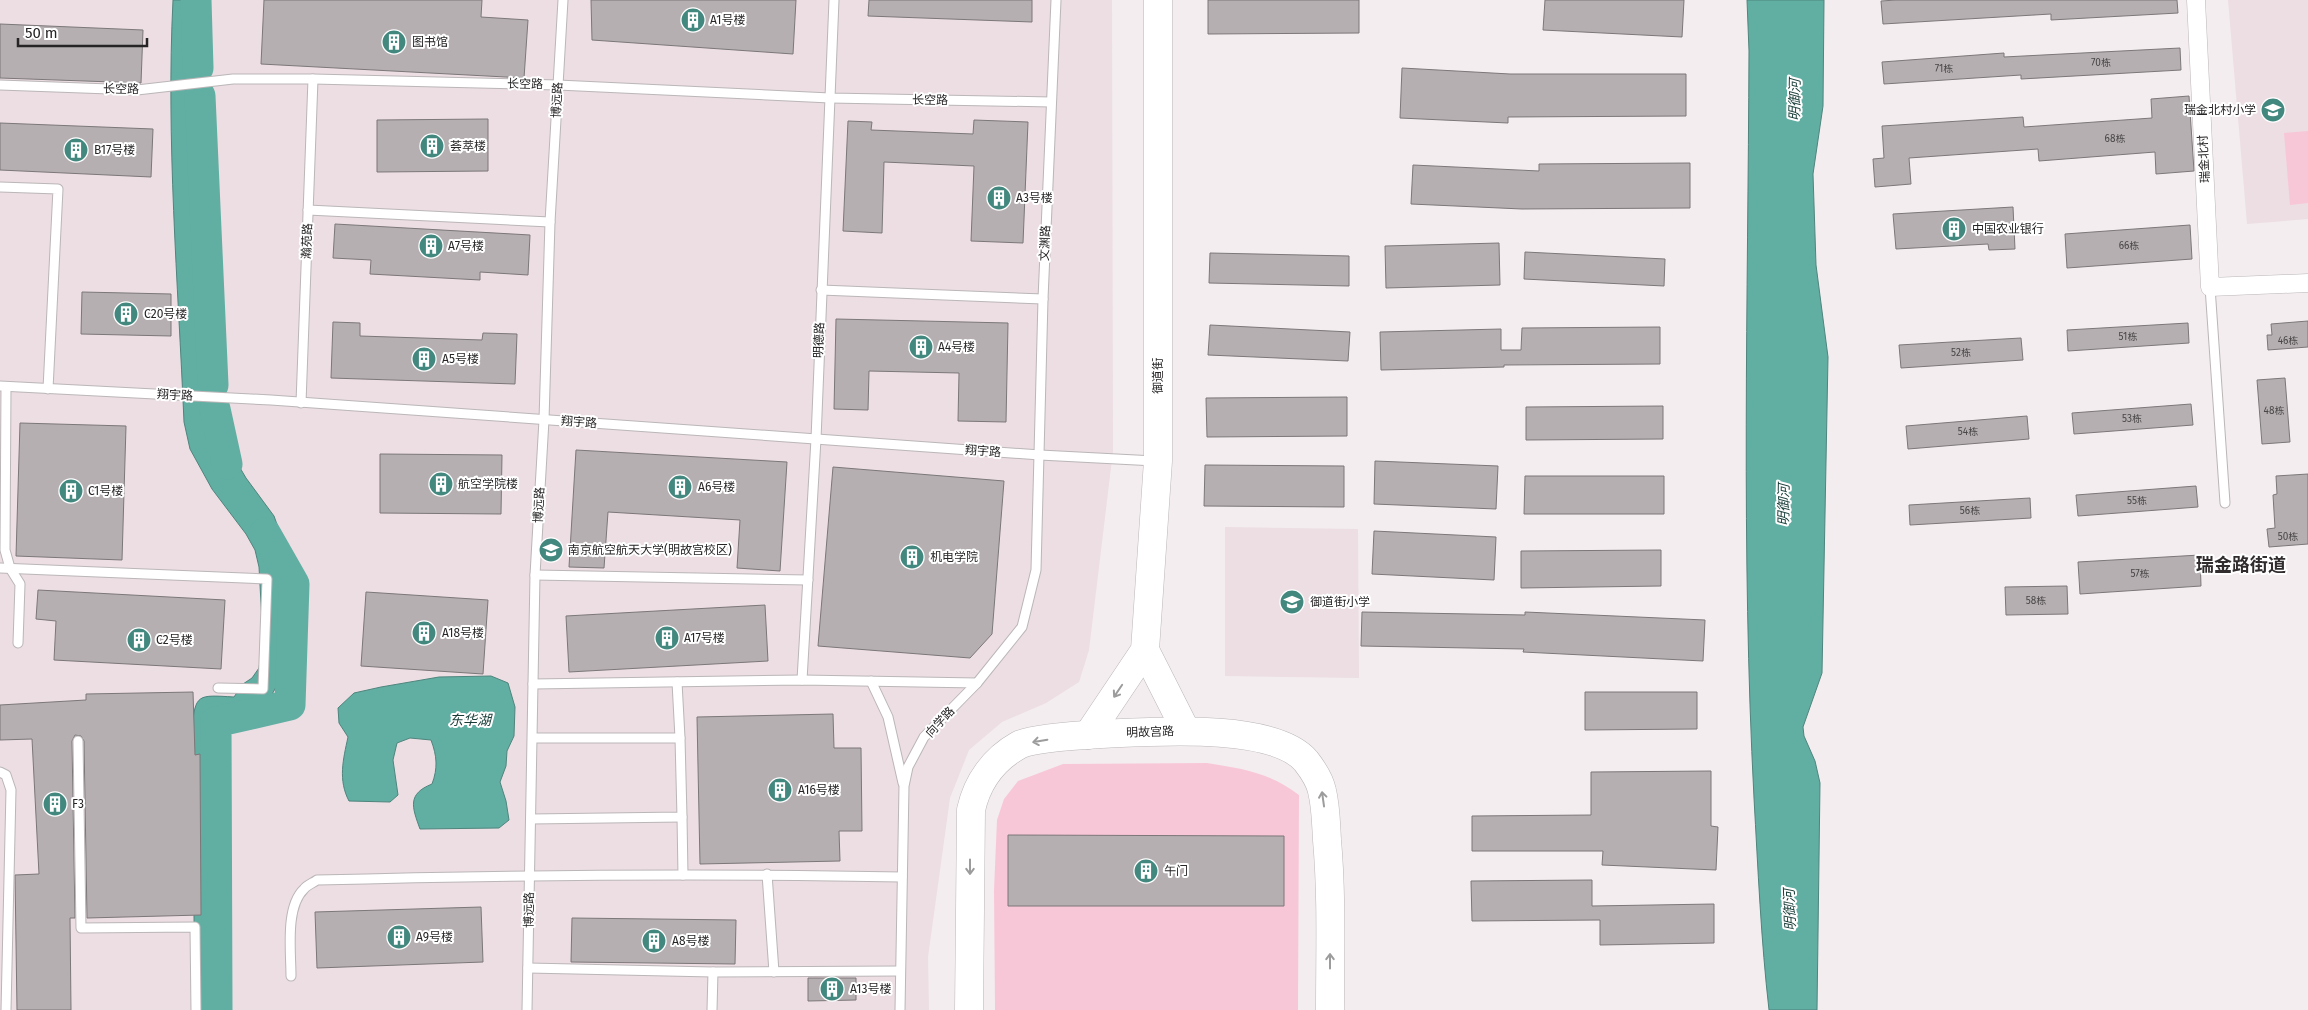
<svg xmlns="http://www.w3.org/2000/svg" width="2308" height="1010" font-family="'Fira Sans','Noto Sans SC',sans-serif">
<rect width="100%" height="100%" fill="#f3edef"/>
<g fill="#ecdee3">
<path d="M0,0H1112L1113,451L1089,650L1079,682L1046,703L1002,722L969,750L950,798L928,957L929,1010H0Z"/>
<path d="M2228,0H2308V219L2247,224Z"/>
<path d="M1225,527L1358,529L1359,678L1225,676Z"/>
</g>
<g fill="#f8c7d7">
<path d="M2308,131V203L2290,205L2284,133Z"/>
<path d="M1207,763C1243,769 1269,772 1299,795L1298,1010H995L994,890L997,820L1004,799L1018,781L1063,764Z"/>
</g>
<g fill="#61aea3" stroke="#4f857d">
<path d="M173,0H195L201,326L209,397L226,444L246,478L274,516L283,541L288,603L285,671L270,698L218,723L214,914L215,1010H195L192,730C195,693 198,695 234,697L243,684L252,678L259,668L263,640L259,567L255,550L246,534L212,489L190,449L184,422C178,281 166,140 173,0Z"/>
<path d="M1747,0H1824L1823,106L1813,174L1816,265L1828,357L1822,673L1803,727L1804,736L1815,761L1820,783L1817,1010H1769C1761,940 1758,869 1754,798C1741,550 1748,300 1749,51Z"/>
<path d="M491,676L508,683L515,707L514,736L507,751L506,766L500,782L506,801L509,820L499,828L420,829C412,807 407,794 432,784C438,768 437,756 431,740L410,738L397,743L393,760L398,795L390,802L349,801C338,780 343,760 348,737L339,723L338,708L354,693L381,687L439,677Z"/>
</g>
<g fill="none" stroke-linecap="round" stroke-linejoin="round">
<g stroke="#61aea3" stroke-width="31">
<path d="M196,0L198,68"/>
<path d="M200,96L213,385"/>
<path d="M215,409L227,464"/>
<path d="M217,1010L216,722L290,705L294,584L265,533"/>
</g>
</g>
<g fill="#b5afb1" stroke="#7c7779">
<path d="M264,0H482L481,17L528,20L524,78L261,64Z"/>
<path d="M591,0H796L793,54L592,40Z"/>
<path d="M869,0H1032V22L868,16Z"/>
<path d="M1208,0H1359V33L1208,34Z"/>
<path d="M1545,0H1684L1682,37L1543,30Z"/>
<path d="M1896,0H2177L2178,13L2051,20V14L1883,24L1881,1Z"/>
<path d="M0,24L143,30L141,83L0,78Z"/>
<path d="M2180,48L2181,70L2021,79V75L1884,84L1882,62L2004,53V57Z"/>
<path d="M1402,68L1510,74H1686V116L1508,117V123L1400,118Z"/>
<path d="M2189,96L2194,171L2156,174L2155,152L2039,161L2038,149L1909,158L1911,184L1875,187L1873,159L1884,158L1882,126L2023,117L2024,127L2152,118L2151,99Z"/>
<path d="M488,119V171L377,172V120Z"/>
<path d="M974,120L1028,122L1023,243L971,241L974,166L884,162L882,233L843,231L848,121L872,122L871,130L973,134Z"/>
<path d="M0,123L153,129L151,177L0,170Z"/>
<path d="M1690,163V208L1522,209L1411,204L1413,165L1539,171V164Z"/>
<path d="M2013,207L2015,249L1989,250L1988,244L1896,249L1893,214Z"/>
<path d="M335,224L530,235L528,275L480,272V280L370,274L371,260L333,258Z"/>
<path d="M2190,225L2192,259L2067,268L2065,234Z"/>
<path d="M1499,243L1500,285L1386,288L1385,246Z"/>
<path d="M1525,252L1665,259L1664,286L1524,279Z"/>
<path d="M1210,253L1349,256V286L1209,283Z"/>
<path d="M82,292L171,294V336L81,334Z"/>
<path d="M836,319L1008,323L1006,422L958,421L959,373L869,371L868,410L834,409Z"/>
<path d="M2308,321V347L2268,350L2267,335H2272L2271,324Z"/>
<path d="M333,322L360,323V336L482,340L483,333L517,334L515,384L331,378Z"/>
<path d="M2188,323L2189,343L2068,351L2067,330Z"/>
<path d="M1210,325L1350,332L1348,361L1208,355Z"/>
<path d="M1660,327V364L1504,365V367L1381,370L1380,332L1501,329V350H1521L1522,328Z"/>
<path d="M2021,338L2023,360L1901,368L1899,345Z"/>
<path d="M2285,378L2290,442L2262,444L2257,380Z"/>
<path d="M1347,397V436L1207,437L1206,398Z"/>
<path d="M2191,404L2193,425L2074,434L2072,413Z"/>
<path d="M1663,406V439L1526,440V407Z"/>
<path d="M2027,416L2029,439L1908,449L1906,426Z"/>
<path d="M20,423L126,426L122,560L16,556Z"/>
<path d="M576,450L787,462L780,571L737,568L740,520L608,512L604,568L569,567Z"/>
<path d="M380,454L502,455L501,514L380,513Z"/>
<path d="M1375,461L1498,466L1496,509L1374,504Z"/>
<path d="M1205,465L1344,466V507L1204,506Z"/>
<path d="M833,467L1004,481L992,634L970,658L818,646Z"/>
<path d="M2308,474V544L2269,547L2267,529L2275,528L2273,495L2277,494L2276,476Z"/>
<path d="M1525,476H1664V514H1524Z"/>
<path d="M2196,486L2198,507L2078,516L2076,495Z"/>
<path d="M2030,498L2031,518L1910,525L1909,505Z"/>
<path d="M1374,531L1496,537L1494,580L1372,574Z"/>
<path d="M1661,550V586L1521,588V551Z"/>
<path d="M2200,555L2201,586L2080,594L2078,562Z"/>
<path d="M2067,586L2068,614L2006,615L2005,587Z"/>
<path d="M38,590L225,600L221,669L54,660L56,621L36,619Z"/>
<path d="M366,592L488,600L483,674L361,666Z"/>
<path d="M765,605L768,661L569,672L566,616Z"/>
<path d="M1362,612L1525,615V612L1705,620L1703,661L1523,652L1524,649L1361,646Z"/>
<path d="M193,692L195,755L200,754L201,915L87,918L84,741L81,736L75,735L72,741L75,918H70L71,1010H17L15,875L39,874L32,739L0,740V705L86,700V694Z"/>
<path d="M1585,692H1697V729L1585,730Z"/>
<path d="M833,714L834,748H861L862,831H839L840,861L700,864L697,717Z"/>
<path d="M1711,771V826L1718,827L1716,870L1602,865L1603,851H1472V816L1591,815V772Z"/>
<path d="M1008,835L1284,836V906H1008Z"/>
<path d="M1592,880V906L1714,904V943L1600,945V920L1472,921L1471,881Z"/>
<path d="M481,907L483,962L317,968L315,912Z"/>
<path d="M572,918L736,920L735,964L571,962Z"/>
<path d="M808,978H856V1000L808,1001Z"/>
</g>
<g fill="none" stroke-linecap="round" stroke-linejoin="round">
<defs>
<g id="service">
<path d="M0,85L137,90L233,79H313L558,85L830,98L1051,102"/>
<path d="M0,187L58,189L48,389"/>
<path d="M308,210L550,222"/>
<path d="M2210,287L2225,503"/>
<path d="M821,290L1043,299"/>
<path d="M0,386L271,400L1040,455L1155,461"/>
<path d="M6,387L5,550L10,568L20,584L18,643"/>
<path d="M301,403L313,79"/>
<path d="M0,568L267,579L263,689L218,688"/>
<path d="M535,575L808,580"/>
<path d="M802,680L816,439L834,0"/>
<path d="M871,681L888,717L903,783"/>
<path d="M677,682L680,738"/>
<path d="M533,684L802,680L977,683"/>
<path d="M78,741L81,928L195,927L196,1010"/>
<path d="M0,772L6,775L11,790L6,1010"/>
<path d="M682,817L683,875"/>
<path d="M531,819L682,817L680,738H533"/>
<path d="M767,874L774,972"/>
<path d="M528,968L713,972L900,971"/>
<path d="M291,976C291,952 285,907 304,889C307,885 313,883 317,880C512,875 707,873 902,877"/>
<path d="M527,1010L535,575L544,420L550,222L563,0"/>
<path d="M712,1010L713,972"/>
<path d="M900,1010L904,786L908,767L924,737L977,683L1022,627L1036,570L1043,299L1056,0"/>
</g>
<path id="minor" d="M2196,0L2210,287L2308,283"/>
<g id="primary">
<path d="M1145,650L1186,731"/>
<path d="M1088,735L1145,650L1158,461V0"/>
<path d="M969,1010L971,810C977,782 994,759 1019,745C1033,738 1083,735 1101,734C1149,732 1273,722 1306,761C1313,770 1320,781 1322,791C1326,807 1326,824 1327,840C1332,896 1330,953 1330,1010"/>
</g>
</defs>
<use href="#service" stroke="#bbb6b7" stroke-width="11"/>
<use href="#minor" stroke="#bbb6b7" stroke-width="19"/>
<use href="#primary" stroke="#bbb6b7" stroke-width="29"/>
<use href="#service" stroke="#fff" stroke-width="9"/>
<use href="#minor" stroke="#fff" stroke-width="18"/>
<use href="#primary" stroke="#fff" stroke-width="28"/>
</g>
<defs><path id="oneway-shaft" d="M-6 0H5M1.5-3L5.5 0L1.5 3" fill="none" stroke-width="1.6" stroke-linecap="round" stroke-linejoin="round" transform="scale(1.25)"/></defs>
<g stroke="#9d9c9d">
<use href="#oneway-shaft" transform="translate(1118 691) rotate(124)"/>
<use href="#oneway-shaft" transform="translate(1040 741) rotate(170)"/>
<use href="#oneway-shaft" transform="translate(1323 799) rotate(-98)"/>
<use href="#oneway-shaft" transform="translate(970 867) rotate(90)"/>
<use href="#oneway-shaft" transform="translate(1330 961) rotate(-90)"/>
</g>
<defs>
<symbol id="building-disc" viewBox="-11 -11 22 22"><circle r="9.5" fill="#43887f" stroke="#fff"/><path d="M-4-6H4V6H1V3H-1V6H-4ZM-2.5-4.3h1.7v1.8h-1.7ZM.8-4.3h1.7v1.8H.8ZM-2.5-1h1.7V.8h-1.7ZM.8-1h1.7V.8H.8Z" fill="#fff"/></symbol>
<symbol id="school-disc" viewBox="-11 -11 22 22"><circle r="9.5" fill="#43887f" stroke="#fff"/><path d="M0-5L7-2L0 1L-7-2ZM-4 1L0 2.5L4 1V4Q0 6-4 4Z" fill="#fff"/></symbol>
<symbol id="university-disc" viewBox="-11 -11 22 22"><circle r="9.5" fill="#43887f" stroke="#fff"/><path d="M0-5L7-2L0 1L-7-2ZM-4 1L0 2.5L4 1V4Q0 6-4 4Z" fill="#fff"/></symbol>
</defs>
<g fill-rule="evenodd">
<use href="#building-disc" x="679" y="6" width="28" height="28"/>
<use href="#building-disc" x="380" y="28" width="28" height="28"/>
<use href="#school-disc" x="2259" y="96" width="28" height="28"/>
<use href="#building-disc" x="418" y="132" width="28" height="28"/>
<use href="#building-disc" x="62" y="136" width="28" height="28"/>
<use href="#building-disc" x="985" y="184" width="28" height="28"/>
<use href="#building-disc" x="1940" y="215" width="28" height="28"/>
<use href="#building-disc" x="417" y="232" width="28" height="28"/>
<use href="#building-disc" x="112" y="300" width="28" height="28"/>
<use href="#building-disc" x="907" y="333" width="28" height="28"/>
<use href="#building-disc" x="410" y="345" width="28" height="28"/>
<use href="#building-disc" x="427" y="470" width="28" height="28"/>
<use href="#building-disc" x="666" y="473" width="28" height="28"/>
<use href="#building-disc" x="57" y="477" width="28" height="28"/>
<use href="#university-disc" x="537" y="536" width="28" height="28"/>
<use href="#building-disc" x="898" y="543" width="28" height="28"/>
<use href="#school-disc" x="1278" y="588" width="28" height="28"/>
<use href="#building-disc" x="410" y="619" width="28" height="28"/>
<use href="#building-disc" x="653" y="624" width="28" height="28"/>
<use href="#building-disc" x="125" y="626" width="28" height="28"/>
<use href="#building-disc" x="766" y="776" width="28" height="28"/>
<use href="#building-disc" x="41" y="790" width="28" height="28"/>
<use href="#building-disc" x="1132" y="857" width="28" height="28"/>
<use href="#building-disc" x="385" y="923" width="28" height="28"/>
<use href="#building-disc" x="640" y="927" width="28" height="28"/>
<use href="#building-disc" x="818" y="975" width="28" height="28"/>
</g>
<g text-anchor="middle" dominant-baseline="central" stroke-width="4" stroke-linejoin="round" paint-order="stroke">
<g font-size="10" fill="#4a4748">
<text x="2101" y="63">70栋</text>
<text x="1944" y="69">71栋</text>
<text x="2115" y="139">68栋</text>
<text x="2129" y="246">66栋</text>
<text x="2128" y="337">51栋</text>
<text x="2288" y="341">46栋</text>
<text x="1961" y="353">52栋</text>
<text x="2274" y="411">48栋</text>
<text x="2132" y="419">53栋</text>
<text x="1968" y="432">54栋</text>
<text x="2137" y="501">55栋</text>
<text x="1970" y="511">56栋</text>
<text x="2288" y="537">50栋</text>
<text x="2140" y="574">57栋</text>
<text x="2036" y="601">58栋</text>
</g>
<g font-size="12" fill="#262425" stroke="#fff" text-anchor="start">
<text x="710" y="20">A1号楼</text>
<text x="412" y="42">图书馆</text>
<text x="2256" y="110" text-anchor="end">瑞金北村小学</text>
<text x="450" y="146">荟萃楼</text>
<text x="94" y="150">B17号楼</text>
<text x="1016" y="198">A3号楼</text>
<text x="1972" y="229">中国农业银行</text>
<text x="448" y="246">A7号楼</text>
<text x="144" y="314">C20号楼</text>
<text x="938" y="347">A4号楼</text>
<text x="442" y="359">A5号楼</text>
<text x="458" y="484">航空学院楼</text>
<text x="698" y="487">A6号楼</text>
<text x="88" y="491">C1号楼</text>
<text x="568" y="550">南京航空航天大学(明故宫校区)</text>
<text x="930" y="557">机电学院</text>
<text x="1310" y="602">御道街小学</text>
<text x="442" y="633">A18号楼</text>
<text x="684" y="638">A17号楼</text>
<text x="156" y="640">C2号楼</text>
<text x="798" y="790">A16号楼</text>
<text x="72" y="804">F3</text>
<text x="1164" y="871">午门</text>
<text x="416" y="937">A9号楼</text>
<text x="672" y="941">A8号楼</text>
<text x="850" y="989">A13号楼</text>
</g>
<g font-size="12" fill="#262425" stroke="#fff">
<text transform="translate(525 84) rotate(1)">长空路</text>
<text transform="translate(121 89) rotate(1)">长空路</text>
<text transform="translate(557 100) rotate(-87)">博远路</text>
<text transform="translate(930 100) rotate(1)">长空路</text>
<text transform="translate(2204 159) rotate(-93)">瑞金北村</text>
<text transform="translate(307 241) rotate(-88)">瀚苑路</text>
<text transform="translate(1045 243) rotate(-88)">文渊路</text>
<text transform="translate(819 340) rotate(-88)">明德路</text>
<text transform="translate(1158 376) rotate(-90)">御道街</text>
<text transform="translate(175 395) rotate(3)">翔宇路</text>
<text transform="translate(579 422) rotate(4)">翔宇路</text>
<text transform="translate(983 451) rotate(4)">翔宇路</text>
<text transform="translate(539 505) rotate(-87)">博远路</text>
<text transform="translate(940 722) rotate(-47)">向学路</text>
<text transform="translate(1150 732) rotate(-2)">明故宫路</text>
<text transform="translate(529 910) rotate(-89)">博远路</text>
</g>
<g font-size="14" font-style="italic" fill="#173c37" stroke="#fff">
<text transform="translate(1795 100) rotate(-89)">明御河</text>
<text transform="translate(1784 505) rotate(-89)">明御河</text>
<text x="470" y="720">东华湖</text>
<text transform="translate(1790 910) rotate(-92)">明御河</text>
</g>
<g font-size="18" font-weight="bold" fill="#312d2e" stroke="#fff">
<text x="2241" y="565">瑞金路街道</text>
</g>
</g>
<path d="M18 38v8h129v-8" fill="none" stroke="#262425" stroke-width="2.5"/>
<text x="25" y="38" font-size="15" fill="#262425" stroke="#ffffff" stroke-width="4" paint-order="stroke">50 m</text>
</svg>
